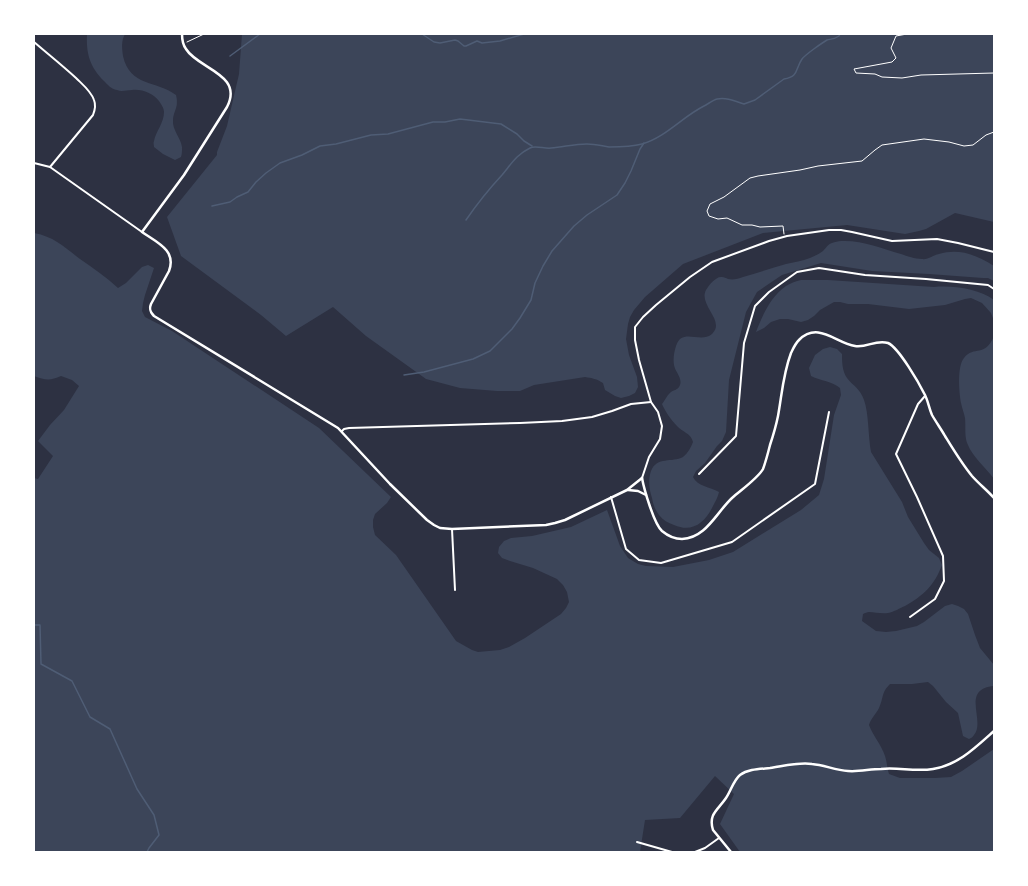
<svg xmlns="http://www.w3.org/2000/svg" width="1028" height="886" font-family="Montserrat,sans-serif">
<rect width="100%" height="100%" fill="#2d3142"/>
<g fill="#3c4559">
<path d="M87,34H125C121,41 122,48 123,56C130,87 156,80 176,95C179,108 174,109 173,120C172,130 181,138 182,147C182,151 182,154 181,157L175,160L163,154L154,147C154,145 153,143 154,141C156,131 164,123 164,112C164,108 161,104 159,101C152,93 143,89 132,90C126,90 122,92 117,90C111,89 108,85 104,81C90,67 86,54 87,34Z"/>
<path d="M242,34H994V222L955,213L926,229L919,231L905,234L847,225L763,233L683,264L645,297L634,310L630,317L628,324L626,339L629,355L637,377L638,387L635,393L629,396L621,398L615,396L605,390L603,383C597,379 592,378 585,377L534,385L520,391H497L460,388L426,379L366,336L333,307L286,336L261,315L181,256L167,217L217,155V152L227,126L239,74Z"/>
<path d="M34,233C55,237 64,247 80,259C93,268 106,277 118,288L126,283L142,267L148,265L154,268L145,295L143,303L142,311L145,317L172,331L319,428L391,497L387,503L375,514L373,520V527L375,535L396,555L456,641L472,650L478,652L500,650L509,647L525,638L561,614L566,608L569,602L567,592L563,585L557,579L533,568L510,561L502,558L498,553L499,547L504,541L511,538L532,536L571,527L607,510L620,546L628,558L638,564L646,566L673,567L709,560L733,552L801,510L819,495L824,479L834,415L841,395L840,388C832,381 821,381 811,376L809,368L815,355L823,349L830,347L837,349L842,354C842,361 842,371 847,378C853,386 860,388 864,400C869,414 868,436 871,452L902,502L908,517L924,543L929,550L939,558L942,565C934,586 924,595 905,606C900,608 894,612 888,613C881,614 875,612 869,612C867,612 865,613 863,614L862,621L876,631L886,632L896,631L917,626L924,622L945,606L952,604L958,606L964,609L968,614L975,635L980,648L994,665V686C960,689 986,721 974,735C973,737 971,738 969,739L963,736L958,713L946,702L933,686L928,682L912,684H890C881,693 884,697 879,708C876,714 871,718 869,725C873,736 881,744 885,756C887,762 887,768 889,774L900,778H935L951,777L962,771L994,749V852H740L720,824L734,794L715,776L680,818L645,820L640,852H34V478L38,479L53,456L38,441L50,425L64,410L79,386L72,380L61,376C50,381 45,380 34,376Z"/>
<path d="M841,241C862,240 881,248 901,254C907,256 915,259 922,259C928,260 933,255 939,254C959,248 977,255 994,266V281L988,278H983L929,274L872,271L821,263L782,275L779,277L757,292L746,312L729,380L726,432L722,441L717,446L705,463L696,471L693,477C697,486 710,487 719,492C718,497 715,502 713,506C705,523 692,533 674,525C668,523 663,520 659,515C655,510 653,504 652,498C649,489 648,480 651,471C657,456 672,463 683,457C688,453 691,447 693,442C691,433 682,432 677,426C671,420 665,411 662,404C665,400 668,394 671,392C674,390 677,390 679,387C684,379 675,372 674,365C673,359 674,352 676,346C682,327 700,344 712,334C726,321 698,305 706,290C709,285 716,276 722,277C724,277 726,278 728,279C733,280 738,279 743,277C757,273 772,268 786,264C794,262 802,261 810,258C815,256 819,254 823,251C826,248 828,244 832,243C835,242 838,241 841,241Z"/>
<path d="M801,280H828L934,287C952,285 980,289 994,300V321L991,313L982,303L971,298L965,299L945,305L909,309L868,304H848L840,302H834L820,310L814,316L808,320L801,322L788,319H780L771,322L764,328L756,332C762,316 771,296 786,286C791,283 796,281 801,280Z"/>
<path d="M994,336V479C987,469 972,456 968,445C964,437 966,427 965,418C964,413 962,408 961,403C959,392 957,366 964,358C974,345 985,358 994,336Z"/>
</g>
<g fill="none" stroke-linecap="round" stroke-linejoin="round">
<g stroke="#4f5d75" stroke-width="1.5">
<path d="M422,34L434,42L440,43L455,40L458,41L464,46H466L477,41L482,43L500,41L524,34"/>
<path d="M230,56L260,34"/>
<path d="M212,206L230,202L237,197L248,192L256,182L266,173L280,163L302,155L320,146L336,144L371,135L388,134L433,122H445L460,119L501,124L517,134L524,141L532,146"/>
<path d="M466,220C477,204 489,189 502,175C512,163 516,155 530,148C535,145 545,149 551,148C564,147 574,144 587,144C595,144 602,146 609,147C619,147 631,147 642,144C666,137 682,117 704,106C708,104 713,100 717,99C726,97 735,101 744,104L755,100L784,79C799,77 795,69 802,59C806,54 822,43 827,40C831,39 835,39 839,36L840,34"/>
<path d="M404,375L424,372L473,359L490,351L512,329L520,318L531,300L535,283L543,266L552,251L574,226L587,215L617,195L625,183L631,171L640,149L644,143"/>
<path d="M34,625H40L41,664L72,681L90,717L110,729L137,789L154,815L159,835L149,848L147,852"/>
</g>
<g stroke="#fff" stroke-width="1">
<path d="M907,34L896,36L891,48L896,58L892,62L854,69L856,73L875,74L882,77L902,78L921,75L994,73"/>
<path d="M187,42L204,34"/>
<path d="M784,234L783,226L760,227L752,225H742L727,218L718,219L709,216L707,211L710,204L724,197L750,178L758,176L800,170L818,166L862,161L875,150L882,145L924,139L949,142L964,146L973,145L986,135L994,132"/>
</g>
<g stroke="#fff" stroke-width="2">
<path d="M34,42C48,54 63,66 76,78C83,85 91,91 94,100C96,105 95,110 93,115L50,167"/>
<path d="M34,163L50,167L142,232"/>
<path d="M342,431L344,429L349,428L520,423L562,421L592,417L612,411L631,404L651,402"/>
<path d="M699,474L736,436L744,343L755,306L769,292L797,272L819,268L865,275L926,279L988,285L994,289"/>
<path d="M642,478L649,457L660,439L662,426L658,412L651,402L639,360L635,340V327L643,317L656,305L690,277L712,262L769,241L787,236L829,230H841L852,232L892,241L937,239L958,243L994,252"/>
<path d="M611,497L626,549L639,560L661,563L732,542L815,484L829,412"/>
<path d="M452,529L455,590"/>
<path d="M910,617L935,599L944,581L943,556L917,497L896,454L918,404L925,396"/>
<path d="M637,842L672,852"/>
<path d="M695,852L705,848L719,838"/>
</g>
<g stroke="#fff" stroke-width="2.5">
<path d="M182,34C182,39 183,45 186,49C198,69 244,74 227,107L184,175L142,232C156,242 177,250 169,271L151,304C149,309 150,312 154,316L338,428L390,484L427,520L434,525L440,528L452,529L546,525L555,523L565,520L627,490L642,478"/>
<path d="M642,478C644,489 654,524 662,531C668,536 675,539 682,539C706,538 716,513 732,498C741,490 758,478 763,469C766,461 768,453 770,445C773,436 776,426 778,416C782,394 783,374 791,353C793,349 795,344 799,340C818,321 836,343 855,346C867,348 876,339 888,343C899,348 919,383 925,395C928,401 929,408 932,415C936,422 941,429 945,436C953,449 962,464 972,476C979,484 987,490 994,498"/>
<path d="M628,490L638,491L646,495"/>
<path d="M731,852L713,830C708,814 718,810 726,798C731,791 733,781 740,775C748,769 760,769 770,768C784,766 798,762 812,764C824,765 835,770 848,771C859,772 870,769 881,769C898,767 915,772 933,769C958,765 975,748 994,731"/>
</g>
</g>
<rect width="1028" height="886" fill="none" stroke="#ffffff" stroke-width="70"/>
</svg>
